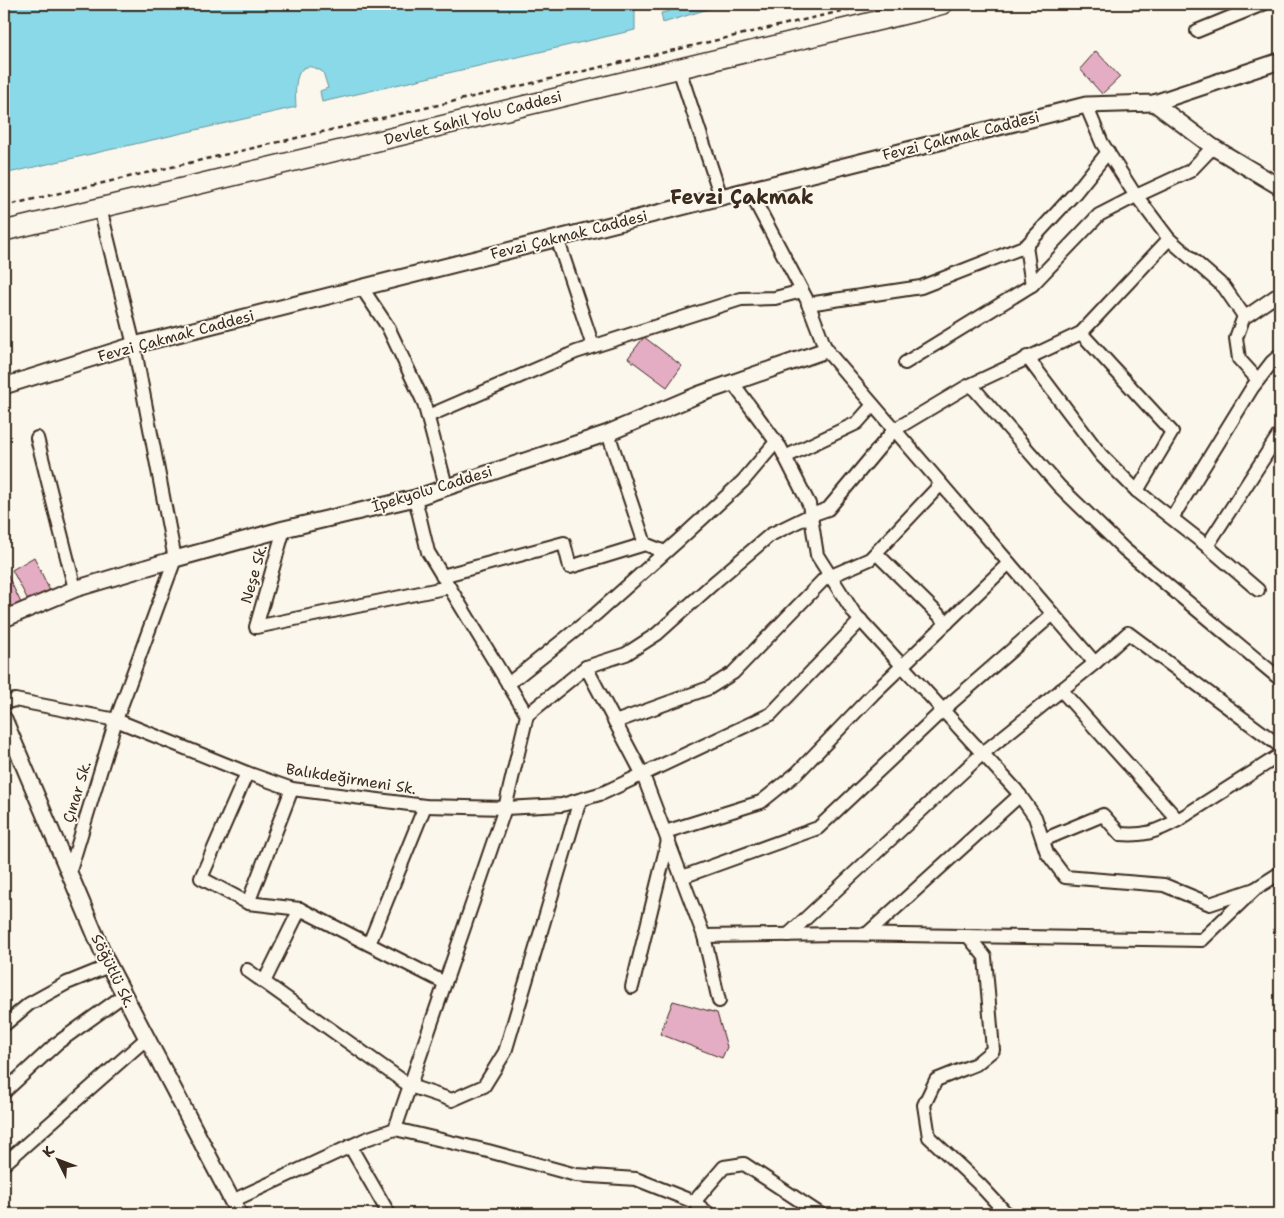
<svg xmlns="http://www.w3.org/2000/svg" width="1284" height="1218" font-family="'Shantell Sans',sans-serif">
<rect width="100%" height="100%" fill="#fbf7ec"/>
<filter id="ink" filterUnits="userSpaceOnUse"><feTurbulence type="fractalNoise" baseFrequency=".02" numOctaves="2"/><feDisplacementMap in="SourceGraphic" scale="10" xChannelSelector="R" yChannelSelector="G"/><feConvolveMatrix kernelMatrix="1 2 1 2 8 2 1 2 1" color-interpolation-filters="sRGB"/></filter>
<g filter="url(#ink)">
<g fill="#8ad9e8" stroke="#6a9397">
<path d="M4,4H635V30L322,102L320,91L328,88L323,72C293,53 295,90 296,107L4,174Z"/>
<path d="M668,4H724L663,23L661,13L670,11Z"/>
</g>
<g fill="#e4adc4" stroke="#3b2a1e">
<path d="M1096,51L1120,77L1102,94L1080,69Z"/>
<path d="M644,337L682,366L667,387L628,358Z"/>
<path d="M34,557L50,591L28,600L12,570Z"/>
<path d="M5,570L22,605L4,612V571Z"/>
<path d="M673,1001L717,1013L727,1047L722,1058L660,1034Z"/>
</g>
<g fill="none" stroke-linecap="round" stroke-linejoin="round">
<defs>
<g id="minor">
<path d="M1197,31L1263,4"/>
<path d="M679,69L721,197"/>
<path d="M1086,105L1102,143L1132,190L1169,239L1224,287L1244,316L1248,315L1280,293"/>
<path d="M749,190L807,300L826,350L1095,663"/>
<path d="M557,238L593,346"/>
<path d="M1032,285L1099,215L1136,196L1190,171L1213,147"/>
<path d="M362,288L388,327L424,403L446,486"/>
<path d="M808,304L921,287L1026,246L1075,193L1108,152"/>
<path d="M1244,316L1236,338L1239,359L1258,380"/>
<path d="M1081,333L1172,432L1137,491"/>
<path d="M1027,357L1101,455L1137,491L1207,546L1258,590"/>
<path d="M905,363L1032,285L1026,246"/>
<path d="M732,382L780,447L809,504L817,555L854,613L1016,790L1035,817L1047,853L1065,877L1164,885L1210,904L1255,889L1280,873"/>
<path d="M971,385L1059,486L1124,549L1280,679"/>
<path d="M428,416L576,352L741,299L775,298L802,291"/>
<path d="M608,433L645,544L665,552"/>
<path d="M37,438L75,589"/>
<path d="M785,457L857,423L873,405"/>
<path d="M1172,518L1252,388L1272,362L1280,355"/>
<path d="M284,529L256,627L449,587"/>
<path d="M1207,546L1280,433"/>
<path d="M876,553L947,623"/>
<path d="M442,576L564,543L570,567L645,544"/>
<path d="M831,576L870,559L941,484"/>
<path d="M586,667L643,775L704,936L842,934L1202,940L1255,889"/>
<path d="M508,684L596,614L679,540L743,481L776,442"/>
<path d="M1061,690L1178,820L1280,755"/>
<path d="M4,703L15,700L116,720L247,773L292,789L425,806L505,808L562,805L603,793L771,714L861,620"/>
<path d="M527,715L586,667L626,654L657,634L716,581L770,535L811,515L828,509L894,430L966,387L1081,333L1169,239"/>
<path d="M615,722L709,688L733,673L829,574"/>
<path d="M247,773L201,878L248,903L300,909L445,983"/>
<path d="M665,832L761,802L797,773L873,694L1009,563"/>
<path d="M1043,840L1103,815L1120,834C1145,836 1156,832 1178,820"/>
<path d="M69,874L116,720L175,559L134,345L100,208"/>
<path d="M682,877L818,828L943,710L1053,614"/>
<path d="M248,903L292,789"/>
<path d="M867,934L1020,795"/>
<path d="M788,935L983,753L1095,663L1128,633L1280,746"/>
<path d="M704,936L719,1001"/>
<path d="M968,936L985,957L993,1050L976,1064L936,1080L924,1105L929,1137L980,1185L1007,1214"/>
<path d="M369,944L425,806"/>
<path d="M247,970L410,1086L452,1100L484,1086L505,1052L580,800"/>
<path d="M264,982L300,909"/>
<path d="M632,987L668,841"/>
<path d="M4,1025L29,1004L67,983L109,966"/>
<path d="M4,1092L56,1044L124,995"/>
<path d="M395,1129L505,808L527,715L428,552L415,498"/>
<path d="M350,1146L389,1214"/>
<path d="M4,1164L147,1038"/>
<path d="M232,1201L366,1139L395,1129L488,1151L576,1175L636,1179L694,1202L709,1214"/>
<path d="M694,1202L724,1167L744,1164L820,1214"/>
</g>
<g id="tertiary">
<path d="M1154,103L1213,147L1280,187"/>
<path d="M4,386L134,345L1086,105L1154,103L1280,61"/>
<path d="M4,619L75,589L175,559L284,529L415,498L608,433L700,394L826,350"/>
<path d="M4,719L106,960L239,1214"/>
</g>
<path id="primary" d="M4,231L922,10L943,4"/>
</defs>
<use href="#minor" stroke="#3b2a1e" stroke-width="16"/>
<use href="#tertiary" stroke="#3b2a1e" stroke-width="19"/>
<use href="#primary" stroke="#3b2a1e" stroke-width="22"/>
<path stroke="#3b2a1e" stroke-width="2.5" stroke-dasharray="5 4" stroke-linecap="butt" d="M4,206L842,11L866,4"/>
<use href="#minor" stroke="#fbf7ec" stroke-width="12"/>
<use href="#tertiary" stroke="#fbf7ec" stroke-width="15"/>
<use href="#primary" stroke="#fbf7ec" stroke-width="19"/>
</g>
</g>
<g text-anchor="middle" dominant-baseline="central" stroke-width="4" stroke-linejoin="round" paint-order="stroke">
<g font-size="15" fill="#3b2a1e" stroke="#fbf7ec">
<text transform="translate(473 118) rotate(-14)">Devlet Sahil Yolu Caddesi</text>
<text transform="translate(961 136) rotate(-14)">Fevzi Çakmak Caddesi</text>
<text transform="translate(569 235) rotate(-14)">Fevzi Çakmak Caddesi</text>
<text transform="translate(176 336) rotate(-15)">Fevzi Çakmak Caddesi</text>
<text transform="translate(432 489) rotate(-17)">İpekyolu Caddesi</text>
<text transform="translate(254 574) rotate(-74)">Neşe Sk.</text>
<text transform="translate(351 779) rotate(9)">Balıkdeğirmeni Sk.</text>
<text transform="translate(77 792) rotate(-73)">Çınar Sk.</text>
<text transform="translate(113 971) rotate(64)">Söğütlü Sk.</text>
</g>
<g font-size="20" font-weight="bold" fill="#3b2a1e" stroke="#fbf7ec">
<text x="742" y="197">Fevzi Çakmak</text>
</g>
</g>
<rect width="1284" height="1218" fill="none" stroke="#fbf7ec" stroke-width="20"/>
<rect x="10" y="10" width="1264" height="1198" fill="none" stroke="#3b2a1e" stroke-width="2" filter="url(#ink)"/>
<g transform="translate(58 1160) rotate(312)" stroke="#fbf7ec" stroke-width="4" paint-order="stroke">
<path d="M0-4L9 19L0 12L-9 19Z" fill="#3b2a1e"/>
<text y="-8" font-size="14" font-weight="bold" text-anchor="middle" fill="#3b2a1e">K</text>
</g>
</svg>
